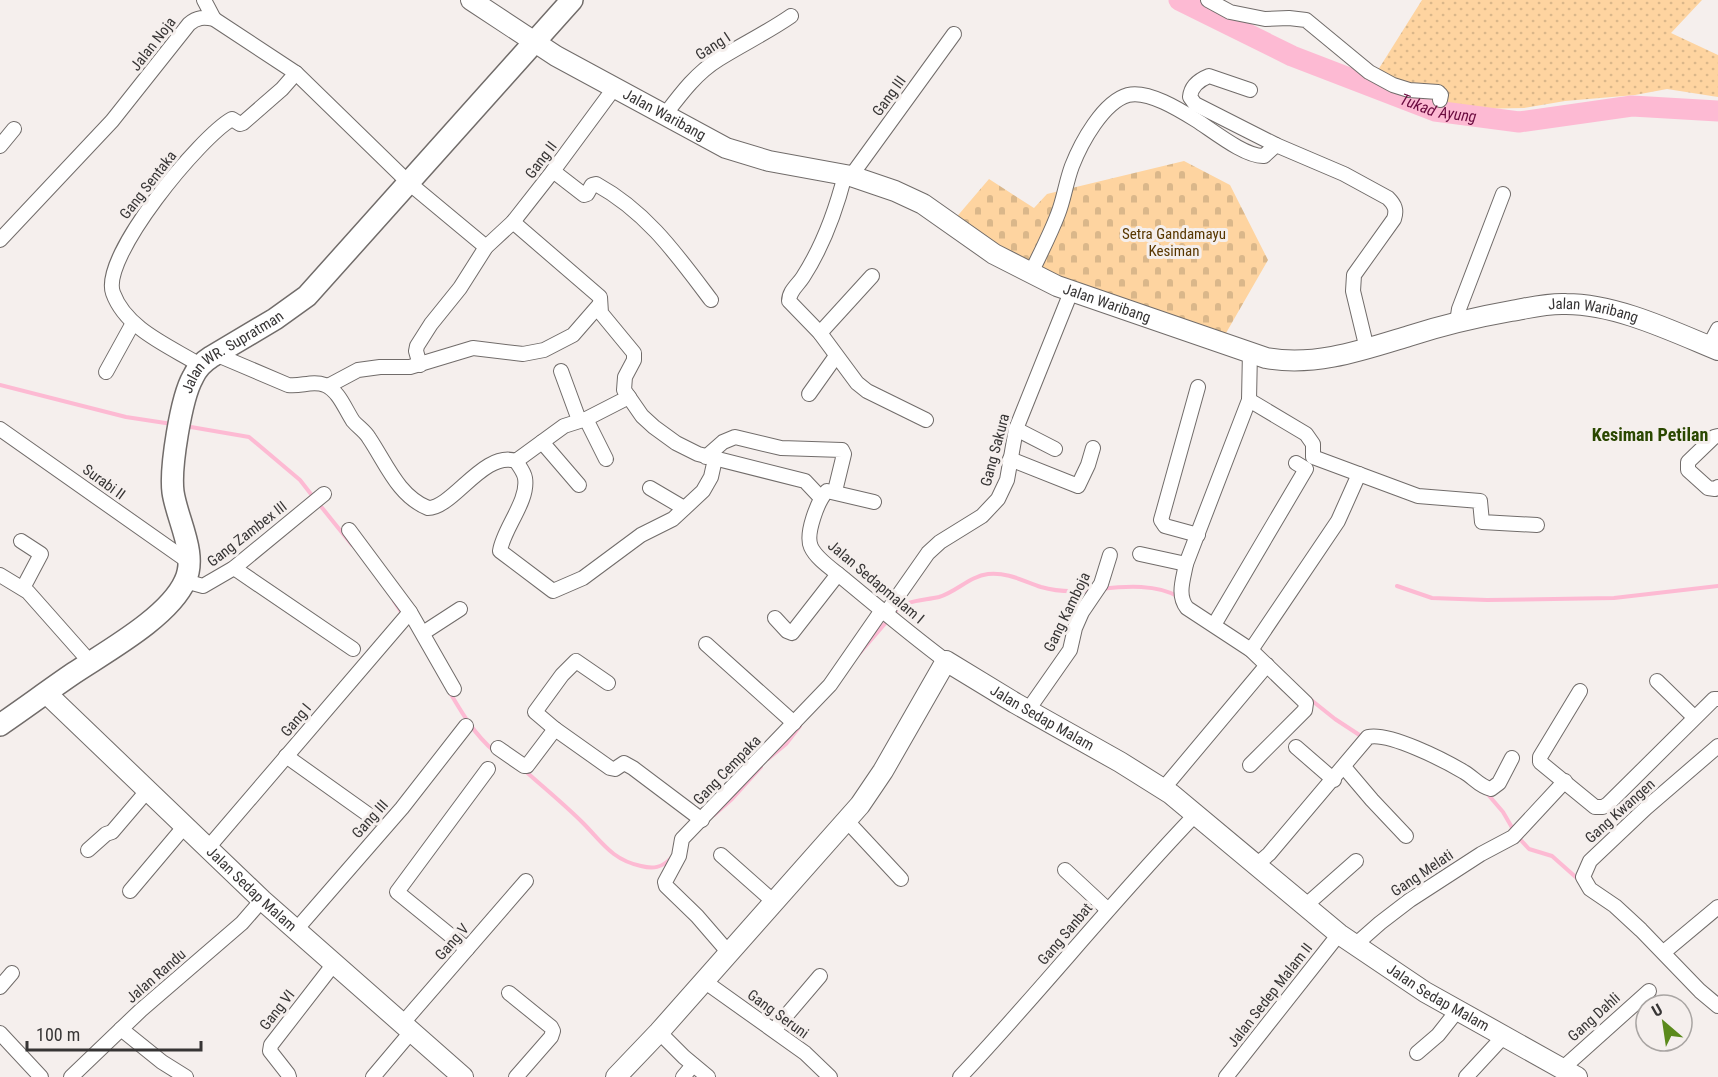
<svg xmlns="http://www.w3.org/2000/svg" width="1718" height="1077" font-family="'Roboto Condensed',sans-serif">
<defs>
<pattern id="grass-dots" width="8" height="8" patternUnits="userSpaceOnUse" patternTransform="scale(1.5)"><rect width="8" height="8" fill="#fed4a0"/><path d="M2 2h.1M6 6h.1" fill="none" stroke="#dab78a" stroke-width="1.8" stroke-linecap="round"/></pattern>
<pattern id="cemetery-stones" width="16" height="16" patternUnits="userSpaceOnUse" patternTransform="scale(1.5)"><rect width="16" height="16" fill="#fed4a0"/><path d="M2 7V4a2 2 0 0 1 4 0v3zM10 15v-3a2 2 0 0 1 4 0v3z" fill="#dab78a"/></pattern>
</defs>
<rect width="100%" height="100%" fill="#f5efed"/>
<path fill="url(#grass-dots)" d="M1422,0H1702L1671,33L1718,55V97L1667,89L1635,95L1565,101L1524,108L1469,109L1434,101L1391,81L1378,70Z"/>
<path fill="url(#cemetery-stones)" d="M1184,161L1230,185L1268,260L1222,340L1072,288L954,220L989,179L1034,208L1047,194Z"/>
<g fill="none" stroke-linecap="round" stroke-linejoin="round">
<g stroke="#fdbad3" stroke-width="4">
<path d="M0,385L126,417L172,424"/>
<path d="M185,426L249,437L300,480L314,498"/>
<path d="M319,504L352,545"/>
<path d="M1397,586L1432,598L1487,600L1614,598L1718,586"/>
<path d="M1101,589C1126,586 1157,584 1179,597"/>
<path d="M394,601L403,615"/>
<path d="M893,614C905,599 922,601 939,597C956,592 970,576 988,574C1008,572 1023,581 1041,587C1058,592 1074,592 1091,590"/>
<path d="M858,655L888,620"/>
<path d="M449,691C462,713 474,734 494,751"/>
<path d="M1310,699L1335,719L1364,738"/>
<path d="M768,759L786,744L800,726"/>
<path d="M523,769C543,787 564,804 583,823C602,842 612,860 641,866C653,869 662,868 671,858"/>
<path d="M1485,791L1503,812L1514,831"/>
<path d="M714,815L732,799L761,767"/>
<path d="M1518,837L1529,849L1552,856L1579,880"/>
</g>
<path stroke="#fdbad3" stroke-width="21" id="s1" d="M1179,0L1292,56L1435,111L1519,122L1632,106L1718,111"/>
<defs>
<g id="street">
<path d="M204,0L214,19"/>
<path d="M1208,0L1230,12L1265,19L1289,18L1306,20L1369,72L1393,85L1409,90L1438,92L1441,95L1440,100"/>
<path d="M1250,90L1209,76C1199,80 1191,86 1190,97L1195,104L1276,145L1344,174L1388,198C1395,205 1397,210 1394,219L1354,275L1353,291L1367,349"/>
<path d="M664,116C680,95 696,73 719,59C743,44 768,32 791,16"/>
<path d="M0,146L14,129"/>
<path d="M553,171L584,195L587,194L592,185L596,184C647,212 677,255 711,300"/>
<path d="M845,175C836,210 823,246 803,277C798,285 789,291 789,301L820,333L857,383L867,391L926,420"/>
<path d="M851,176L954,34"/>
<path d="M513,222L600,297L601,313L634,353V360L625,377L624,390L642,416L654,427L676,443L698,454L805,481L821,498"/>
<path d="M0,240L112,121L189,24C197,17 204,17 214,19L296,73L409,183L486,247"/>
<path d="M1031,273C1040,254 1050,235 1058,214C1064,199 1066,182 1072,166C1081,143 1103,102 1128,95C1148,90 1180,110 1196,120C1212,130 1245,157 1264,156L1276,145"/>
<path d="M1457,322L1459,309L1503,194"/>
<path d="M820,333L872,276"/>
<path d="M1709,346L1718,329"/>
<path d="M1250,351L1249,400L1186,564C1183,580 1177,595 1187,608L1251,650L1306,703L1305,710L1250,765"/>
<path d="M215,354L288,385C301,387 312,380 325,385C339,391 345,409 353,421C358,427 365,431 369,438C386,463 398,496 428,508C453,508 484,450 516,461L564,426L586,419L629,397"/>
<path d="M200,365C169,346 126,329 113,293C100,257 201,136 232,119L240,124L243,123L282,89L296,73"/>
<path d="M420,365L416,351L417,346L431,324L460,288L486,247L513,222L553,171L615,87"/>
<path d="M561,371L579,420"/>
<path d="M106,372L133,323"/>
<path d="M328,386L358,370L380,367H410L473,348L523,354L544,350L573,335L600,304"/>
<path d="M809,394L836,356"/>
<path d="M1249,400L1306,434L1313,444V457L1418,496L1480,501L1482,522L1537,525"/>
<path d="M586,419L606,459"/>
<path d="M0,429L189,562"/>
<path d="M1016,429L1055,449"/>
<path d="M1718,436L1714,437L1688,462V470L1708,488L1715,489L1718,487"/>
<path d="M542,442L579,485"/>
<path d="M706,457L723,442L735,437L781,448L842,450L844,454L835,491"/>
<path d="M1010,459L1078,486L1088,465L1093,448"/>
<path d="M516,461C519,466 524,472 525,478C529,501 503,529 500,551L553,591L583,578L641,535L673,519L703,491L711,477L715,459"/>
<path d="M650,488L684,508"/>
<path d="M874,502L827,491C818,500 805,534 811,547C817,560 834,570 844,579C878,607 911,635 946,661"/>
<path d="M349,530L410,612L454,689"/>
<path d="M1198,535L1165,526L1161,520L1198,387"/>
<path d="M21,541L41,554L23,588"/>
<path d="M1140,554L1186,564"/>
<path d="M234,568L353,649"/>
<path d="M0,575L28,592L90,662"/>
<path d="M185,581L203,586L234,568L324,494"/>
<path d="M886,613L928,553L940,542L982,516L998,499L1007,480L1016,429L1071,292"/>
<path d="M775,618L787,631L792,633L838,574"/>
<path d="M1214,625L1306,469L1296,463"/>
<path d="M423,633L460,609"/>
<path d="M706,644L794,723"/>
<path d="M1251,650L1338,521L1359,474"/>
<path d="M1657,681L1694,717"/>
<path d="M608,683L576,661L562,675L535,712L555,729L610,768L615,769L624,763L633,768L702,820"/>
<path d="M1580,691L1540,757V762L1595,807H1603L1608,804L1714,699H1718"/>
<path d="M1028,710L1070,650L1075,628L1082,612L1101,584L1110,555"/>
<path d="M1718,746L1646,808L1590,861L1583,877L1590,889L1615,906L1641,930L1700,991L1718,1006"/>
<path d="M1296,747L1334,780"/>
<path d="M498,748L524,766H527L555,729"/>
<path d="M286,756L373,818"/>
<path d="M1344,767L1372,800L1406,836"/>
<path d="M1163,789L1267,665"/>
<path d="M847,821L901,879"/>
<path d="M207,849L410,612"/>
<path d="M88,850L106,834L112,832L147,791"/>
<path d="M721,855L774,902"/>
<path d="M1256,865L1269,854L1368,737C1389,732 1444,760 1464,772C1473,777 1480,787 1491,789L1499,783L1512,758"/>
<path d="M1065,870L1107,909"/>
<path d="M130,891L184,827"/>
<path d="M1305,906L1356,861"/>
<path d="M295,931L402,808L466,726"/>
<path d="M1355,945L1380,923L1410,900L1481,854L1513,837L1565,781"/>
<path d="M467,949L397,892L488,769"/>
<path d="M1664,952L1718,907"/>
<path d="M729,953L697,916L666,886L665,882L679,856L682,839L830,685L882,610"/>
<path d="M704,981L805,1053L830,1077"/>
<path d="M0,987L12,973"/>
<path d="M509,993L551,1027L553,1031L551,1037L516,1077"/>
<path d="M402,1024L526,881"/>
<path d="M121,1029L162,1062L186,1077"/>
<path d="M774,1030L820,976"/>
<path d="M659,1032L684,1057L708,1077"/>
<path d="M0,1033L41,1077"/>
<path d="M1417,1053L1438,1035L1457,1011"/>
<path d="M1563,1068L1649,991"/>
<path d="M71,1077L141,1010L242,923L262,900"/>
<path d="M289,1077L288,1074L270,1051L271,1045L333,965"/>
<path d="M373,1077L411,1032"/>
<path d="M683,1077L693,1065"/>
<path d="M960,1077C1041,991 1114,899 1196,814"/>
<path d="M1226,1077L1339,934"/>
<path d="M1466,1077L1503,1037"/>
</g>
<g id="secondary">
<path id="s2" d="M471,0L556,56L726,148L769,161L851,176L895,191L923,204L994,254L1057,286L1266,358C1315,367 1363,350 1409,336C1443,325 1477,317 1511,311C1529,308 1547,303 1566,304C1616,304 1672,331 1718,350"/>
<path id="s3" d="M46,693L262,900L463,1077"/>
<path id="s4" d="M616,1077L659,1032L860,805L883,771L946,661L1015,703L1120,762L1171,794L1339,934L1425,992L1577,1077"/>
</g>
<g id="primary">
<path id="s5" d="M0,725C25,708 49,690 74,673C107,651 169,617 185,581C198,554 177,520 173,492C170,468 181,398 193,377C197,368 203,362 211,357L275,319L307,296L572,0"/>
</g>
</defs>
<use href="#street" stroke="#716c6a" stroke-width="16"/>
<use href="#secondary" stroke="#716c6a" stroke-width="22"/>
<use href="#primary" stroke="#716c6a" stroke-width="24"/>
<use href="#street" stroke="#fff" stroke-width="14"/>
<use href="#secondary" stroke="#fff" stroke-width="20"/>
<use href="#primary" stroke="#fff" stroke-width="21"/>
</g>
<g text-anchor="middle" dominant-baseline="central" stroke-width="6" stroke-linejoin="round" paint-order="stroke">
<g font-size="15" fill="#373535" stroke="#f5efed">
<text transform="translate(153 44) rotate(-52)">Jalan Noja</text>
<text transform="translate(713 46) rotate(-33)">Gang I</text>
<text transform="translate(889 96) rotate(-54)">Gang III</text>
<text stroke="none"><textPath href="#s2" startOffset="225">Jalan Waribang</textPath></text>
<text transform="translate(541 160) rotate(-53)">Gang II</text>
<text transform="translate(148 185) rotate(-52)">Gang Sentaka</text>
<text stroke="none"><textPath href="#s2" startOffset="711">Jalan Waribang</textPath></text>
<text stroke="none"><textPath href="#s2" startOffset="1214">Jalan Waribang</textPath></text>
<text stroke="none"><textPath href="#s5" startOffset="492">Jalan WR. Supratman</textPath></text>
<text transform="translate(995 450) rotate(-75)">Gang Sakura</text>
<text transform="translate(104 482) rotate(36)">Surabi II</text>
<text transform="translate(247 534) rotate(-38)">Gang Zambex III</text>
<text transform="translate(876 582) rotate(40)">Jalan Sedapmalam I</text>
<text transform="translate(1067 612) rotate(-64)">Gang Kamboja</text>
<text stroke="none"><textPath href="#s4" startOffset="645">Jalan Sedap Malam</textPath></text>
<text transform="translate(296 720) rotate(-50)">Gang I</text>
<text transform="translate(727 770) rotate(-46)">Gang Cempaka</text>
<text transform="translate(1620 811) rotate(-42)">Gang Kwangen</text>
<text transform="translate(370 819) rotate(-48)">Gang III</text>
<text transform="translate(1422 873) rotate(-34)">Gang Melati</text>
<text stroke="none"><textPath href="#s3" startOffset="284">Jalan Sedap Malam</textPath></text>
<text transform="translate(1065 934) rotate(-50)">Gang Sanbat</text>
<text transform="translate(452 942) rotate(-49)">Gang V</text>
<text transform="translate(156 976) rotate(-41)">Jalan Randu</text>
<text transform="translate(1270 995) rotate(-52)">Jalan Sedep Malam II</text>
<text stroke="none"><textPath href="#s4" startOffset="1131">Jalan Sedap Malam</textPath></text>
<text transform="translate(277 1010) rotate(-52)">Gang VI</text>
<text transform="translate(778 1014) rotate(36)">Gang Seruni</text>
<text transform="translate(1594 1017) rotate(-42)">Gang Dahli</text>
</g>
<g font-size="15" fill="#583700" stroke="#f5efed">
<text x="1174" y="234">Setra Gandamayu<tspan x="1174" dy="17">Kesiman</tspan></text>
</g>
<g font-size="16" font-style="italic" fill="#6b0b3f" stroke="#f5efed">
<text stroke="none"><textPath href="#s1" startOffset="282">Tukad Ayung</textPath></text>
</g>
<g font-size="18" font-weight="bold" fill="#2a4700" stroke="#f5efed">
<text x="1650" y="434">Kesiman Petilan</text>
</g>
</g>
<g transform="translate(1664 1023) rotate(331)"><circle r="28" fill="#f5efed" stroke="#a9a5a3" stroke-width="1.5"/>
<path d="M0-4.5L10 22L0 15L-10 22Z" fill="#5b8a1c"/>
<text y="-9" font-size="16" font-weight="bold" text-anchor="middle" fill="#373535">U</text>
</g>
<path d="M27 1041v9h174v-9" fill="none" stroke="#373535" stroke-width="3"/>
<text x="36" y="1041" font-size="18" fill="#373535" stroke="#f5efed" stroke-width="4.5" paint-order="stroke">100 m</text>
</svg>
